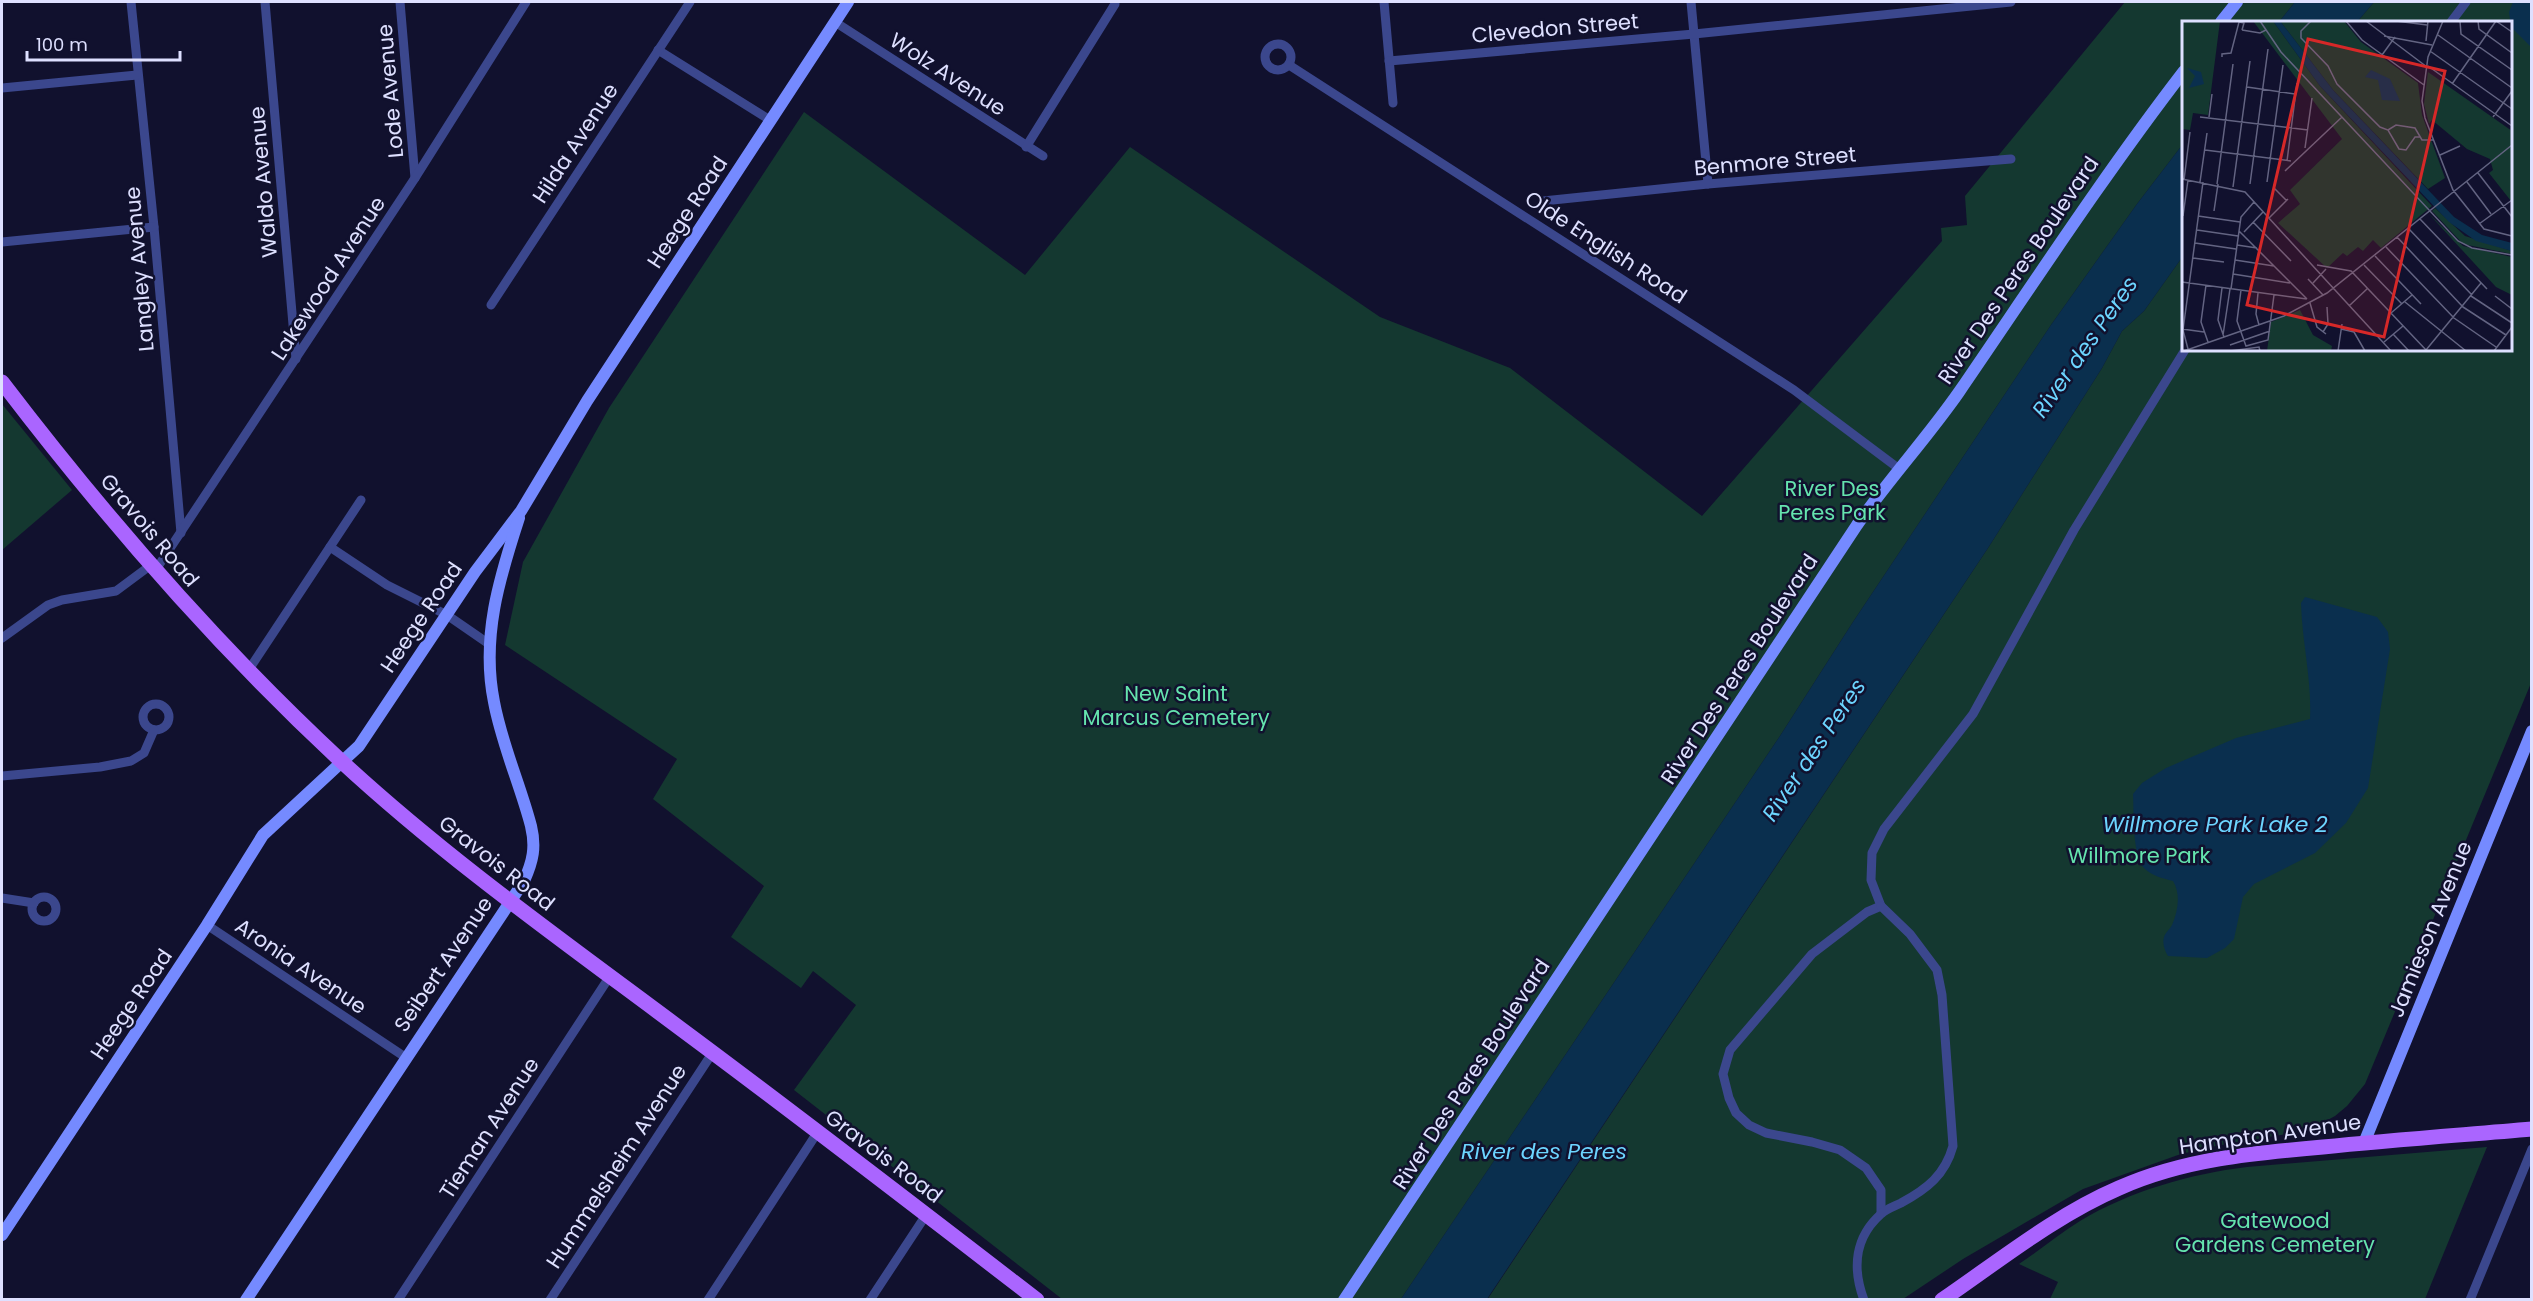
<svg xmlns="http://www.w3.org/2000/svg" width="2533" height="1301" font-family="Poppins,sans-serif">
<rect width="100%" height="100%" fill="#11112e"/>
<g fill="#143830">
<path d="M2125,2H2295L2279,22H2184L2183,144L2137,204L2051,325L1853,622L1780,736L1401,1299H1062L794,1090L856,1005L813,971L801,988L731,937L764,886L653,799L677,759L505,645L523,562L609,408L804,112L1025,275L1130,147L1380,317L1510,368L1702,516L1942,241L1941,228L1967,225L1965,196Z"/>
<path d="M2374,2H2531V683L2365,1084L2347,1106L2335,1116L2309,1130L2205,1148L2178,1155L2083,1189L1963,1259L1903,1299L1487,1300L1988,548L2102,368L2122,331L2144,311L2183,256L2184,350H2510V22H2357Z"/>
<path d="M2,404L72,490L2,550Z"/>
<path d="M2487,1147L2425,1299H2050L2058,1282L2019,1264C2040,1250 2059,1234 2080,1221C2130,1191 2190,1174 2247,1167Z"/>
</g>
<g fill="#0a2f4e">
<path d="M2295,2H2374L2357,22H2279Z"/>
<path d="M2513,2H2531V47L2511,27L2509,12Z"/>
<path d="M2183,144V256L2144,311L2122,331L2102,368L1988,548L1487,1299H1401L1780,736L1853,622L2051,325L2137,204Z"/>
<path d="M2305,597L2377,617L2388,632L2390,649L2368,788L2346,823L2315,853L2254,884L2243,897L2234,939L2225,948L2207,958L2168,956C2165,951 2162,944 2164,937C2165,933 2170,929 2172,925C2178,911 2181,894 2173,881C2162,878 2152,876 2144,868C2132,856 2134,811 2133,794L2142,783L2166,768L2236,738L2310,719C2312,680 2302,642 2301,603Z"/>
</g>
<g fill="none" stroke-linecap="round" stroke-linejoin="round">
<g stroke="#3b478d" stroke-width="9">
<path d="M131,2L154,227L181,533"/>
<path d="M265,2L296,359"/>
<path d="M400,2L415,178"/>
<path d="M1384,2L1393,103"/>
<path d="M1691,2L1708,184"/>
<path d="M835,22L1043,156"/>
<path d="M2451,22L2466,2"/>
<circle cx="1278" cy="57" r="13"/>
<path d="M658,50L770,120"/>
<path d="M1389,61L1694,34L2011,2"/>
<path d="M1289,65L1794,390L1898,468"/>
<path d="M2,88L137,75"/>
<path d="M1026,147L1115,4"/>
<path d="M1543,201L1708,184L2011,159"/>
<path d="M2,242L154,227"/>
<path d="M491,305L690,2"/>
<path d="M330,547L387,585L447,615L489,644"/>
<path d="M155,571L415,178L526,2"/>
<path d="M2,638L48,605L62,600L116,591L151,565"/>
<path d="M248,671L361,500"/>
<circle cx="156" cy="717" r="13"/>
<path d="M2,776L100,767L131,761L144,753L154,730"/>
<circle cx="44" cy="909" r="12"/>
<path d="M2,898L34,903"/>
<path d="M207,925L405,1057"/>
<path d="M1881,1213V1190L1866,1168L1840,1150L1812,1142L1766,1133L1749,1125L1736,1113L1729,1098L1723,1074L1730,1050L1812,954L1867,912L1881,906L1871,880L1872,853L1884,829L1973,714L2074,530L2185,350"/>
<path d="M398,1300L610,976"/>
<path d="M550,1300L713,1052"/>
<path d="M708,1300L817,1133"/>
<path d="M870,1300L926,1215"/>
<path d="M1864,1300C1852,1268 1855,1237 1881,1214C1886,1209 1895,1206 1901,1203C1927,1189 1945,1175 1953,1146L1942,995L1937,970L1910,934L1881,906"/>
<path d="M2470,1300L2532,1149"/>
</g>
<g stroke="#758aff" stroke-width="12">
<path d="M2221,22L2237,2"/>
<path d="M2364,1143L2532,731"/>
<path d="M2,1235L207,925L263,835L359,746L475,572L521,511L587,401L848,2"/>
<path d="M246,1300L524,881C533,861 536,847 531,826C520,784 502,745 494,702C481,638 499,579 519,518"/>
<path d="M1344,1300L1857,525C1889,479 1927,438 1959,392C2033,284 2104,175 2184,71"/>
</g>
<g stroke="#aa65ff" stroke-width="15">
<path d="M2,382C105,517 217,646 341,761C447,859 566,943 681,1029C801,1118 919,1209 1037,1300"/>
<path d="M1942,1300C1999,1261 2056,1215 2119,1188C2184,1159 2253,1153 2323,1147C2392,1140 2462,1135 2532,1129"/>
</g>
</g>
<g text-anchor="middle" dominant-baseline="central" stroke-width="5" stroke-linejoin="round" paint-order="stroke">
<g font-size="21" fill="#dee0ff" stroke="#11112e">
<text transform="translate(1555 28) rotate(-5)">Clevedon Street</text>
<text transform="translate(948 74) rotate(33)">Wolz Avenue</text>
<text transform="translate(390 91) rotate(-95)">Lode Avenue</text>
<text transform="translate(575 143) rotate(-57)">Hilda Avenue</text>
<text transform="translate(1775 161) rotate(-5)">Benmore Street</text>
<text transform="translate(263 182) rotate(-95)">Waldo Avenue</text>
<text transform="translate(687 212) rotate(-57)">Heege Road</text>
<text transform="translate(1606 247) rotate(33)">Olde English Road</text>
<text transform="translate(139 269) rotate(-95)">Langley Avenue</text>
<text transform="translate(2018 270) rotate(-56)">River Des Peres Boulevard</text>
<text transform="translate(328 278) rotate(-57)">Lakewood Avenue</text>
<text transform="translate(150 530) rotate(50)">Gravois Road</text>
<text transform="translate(421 617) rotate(-56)">Heege Road</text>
<text transform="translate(1739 669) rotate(-57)">River Des Peres Boulevard</text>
<text transform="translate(497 863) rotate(38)">Gravois Road</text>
<text transform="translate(2430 929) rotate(-68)">Jamieson Avenue</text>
<text transform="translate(443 964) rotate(-56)">Seibert Avenue</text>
<text transform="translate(301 966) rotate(34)">Aronia Avenue</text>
<text transform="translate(131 1004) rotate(-56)">Heege Road</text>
<text transform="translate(1471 1074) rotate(-57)">River Des Peres Boulevard</text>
<text transform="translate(489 1128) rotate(-57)">Tieman Avenue</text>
<text transform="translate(2270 1134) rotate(-8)">Hampton Avenue</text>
<text transform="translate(884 1156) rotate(37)">Gravois Road</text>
<text transform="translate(616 1166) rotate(-57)">Hummelsheim Avenue</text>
</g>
<g font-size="21" fill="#65e4ae" stroke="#11112e">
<text x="1832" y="488">River Des<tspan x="1832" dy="24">Peres Park</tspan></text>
<text x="1176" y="693">New Saint<tspan x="1176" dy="24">Marcus Cemetery</tspan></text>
<text x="2139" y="855">Willmore Park</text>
<text x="2275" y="1220">Gatewood<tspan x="2275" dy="24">Gardens Cemetery</tspan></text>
</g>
<g font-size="22" font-style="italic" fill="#6cd5ff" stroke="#11112e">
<text transform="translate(2085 347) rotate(-55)">River des Peres</text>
<text transform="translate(1814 750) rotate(-56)">River des Peres</text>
<text x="2215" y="824">Willmore Park Lake 2</text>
<text x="1544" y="1151">River des Peres</text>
</g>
</g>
<g transform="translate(2182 21)">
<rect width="330" height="330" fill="#11112e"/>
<path d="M0,0H38L26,94L11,92L8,109L0,108ZM71,0H91L138,65L250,185L199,227L191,219L181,230L176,226L165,235L161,232L145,247L96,202L118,183L108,169L160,118ZM98,0H162L179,21L236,62L240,94L263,157L246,168L151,69ZM246,51L330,110L329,180L307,152L311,149L308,138L285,128L250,99L247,103L242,83ZM253,187L283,215L330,230V233L281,223L250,190ZM247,193L281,225L330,236V274L314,266ZM118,289L131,314L150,325L149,330H85L89,301Z" fill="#143830"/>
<path d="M91,0H98L151,69L272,196L300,214L330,222V230L294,220L267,201L138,65ZM5,47L19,51L22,63L7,67L13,55ZM189,49L208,58L218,80L200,79L196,59L183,56Z" fill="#0a2f4e"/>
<path fill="none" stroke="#636482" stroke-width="1.5" d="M78,0L99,31L276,220L290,227L330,234M129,0L119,10V17L146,45L155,63L198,106L206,109L217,128L224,129L233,116H238M164,0L180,19L242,64M184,0L245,46M214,0L245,4M261,0L246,36L240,80L243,97L271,169L302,208L330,215M278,0L279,13L330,49M296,0L297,8L330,32M314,0L330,11M60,9L78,12L84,9M256,14L330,67M202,15L250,24M244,20L246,0M248,30L330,88M200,34L213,16M40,36V33L49,32L57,1L62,2L60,9M246,45L330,105M270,63L314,0M65,66L113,73M18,96L126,109M27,96L30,73M311,96L330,70M206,109L214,104L233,107L240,119H251M123,127L130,77M23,129L109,140M258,134L278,125M105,140L115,62M103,150L160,96M296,152L330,196M0,158L63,171L209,330M2,159L8,111M18,161L25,112M85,161L101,44M285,161L309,193M35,163L51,43M68,163L86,28M51,166L68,40M92,167L105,180M32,190L36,163M1,195L6,159M16,195L58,201M87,197L106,178M238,198L305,268M71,201L109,240M297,203L330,179M227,208L290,274M15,209L56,215M57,210L125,278M62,211L81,191M215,216L281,286M13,222L54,228M55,224L75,227M204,226L272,297L314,326M193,235L239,283M11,237L42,241M53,239L92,245M135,244L169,250L245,330M182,244L220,283M51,253L108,262M126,258L141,274M0,261L125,278M131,262L144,248M24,264L19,301L26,321M40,267L36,299L42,316M49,268L59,196L72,181M59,269L55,300L64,325L86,319L92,274M76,272L74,293L77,304M289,275L330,302M313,275L330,288M223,281L284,330M128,282L135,306L144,313M167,285L186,267M281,286L324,314M209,292L230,274M0,308L22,311M159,308L172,311L183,330M141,311L146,303L145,286M211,313L227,330M41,314L48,268M202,321L221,305M48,324L88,310M6,328L1,309L21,161M244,329L299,262M2,330L102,295L145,272L330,124M48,330L77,326L78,330M156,330L160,303M312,330L330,306"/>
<path fill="#d62828" fill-opacity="0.15" stroke="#d62828" stroke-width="3" d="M126,18L263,50L202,316L65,284Z"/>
<rect width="330" height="330" fill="none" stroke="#dee0ff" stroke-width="3"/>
</g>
<rect width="2533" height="1301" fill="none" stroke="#dee0ff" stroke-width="6"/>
<path d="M27 51v9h153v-9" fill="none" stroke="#dee0ff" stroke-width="3"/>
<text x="36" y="51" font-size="18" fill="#dee0ff" stroke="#11112e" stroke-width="4.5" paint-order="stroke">100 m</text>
</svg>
